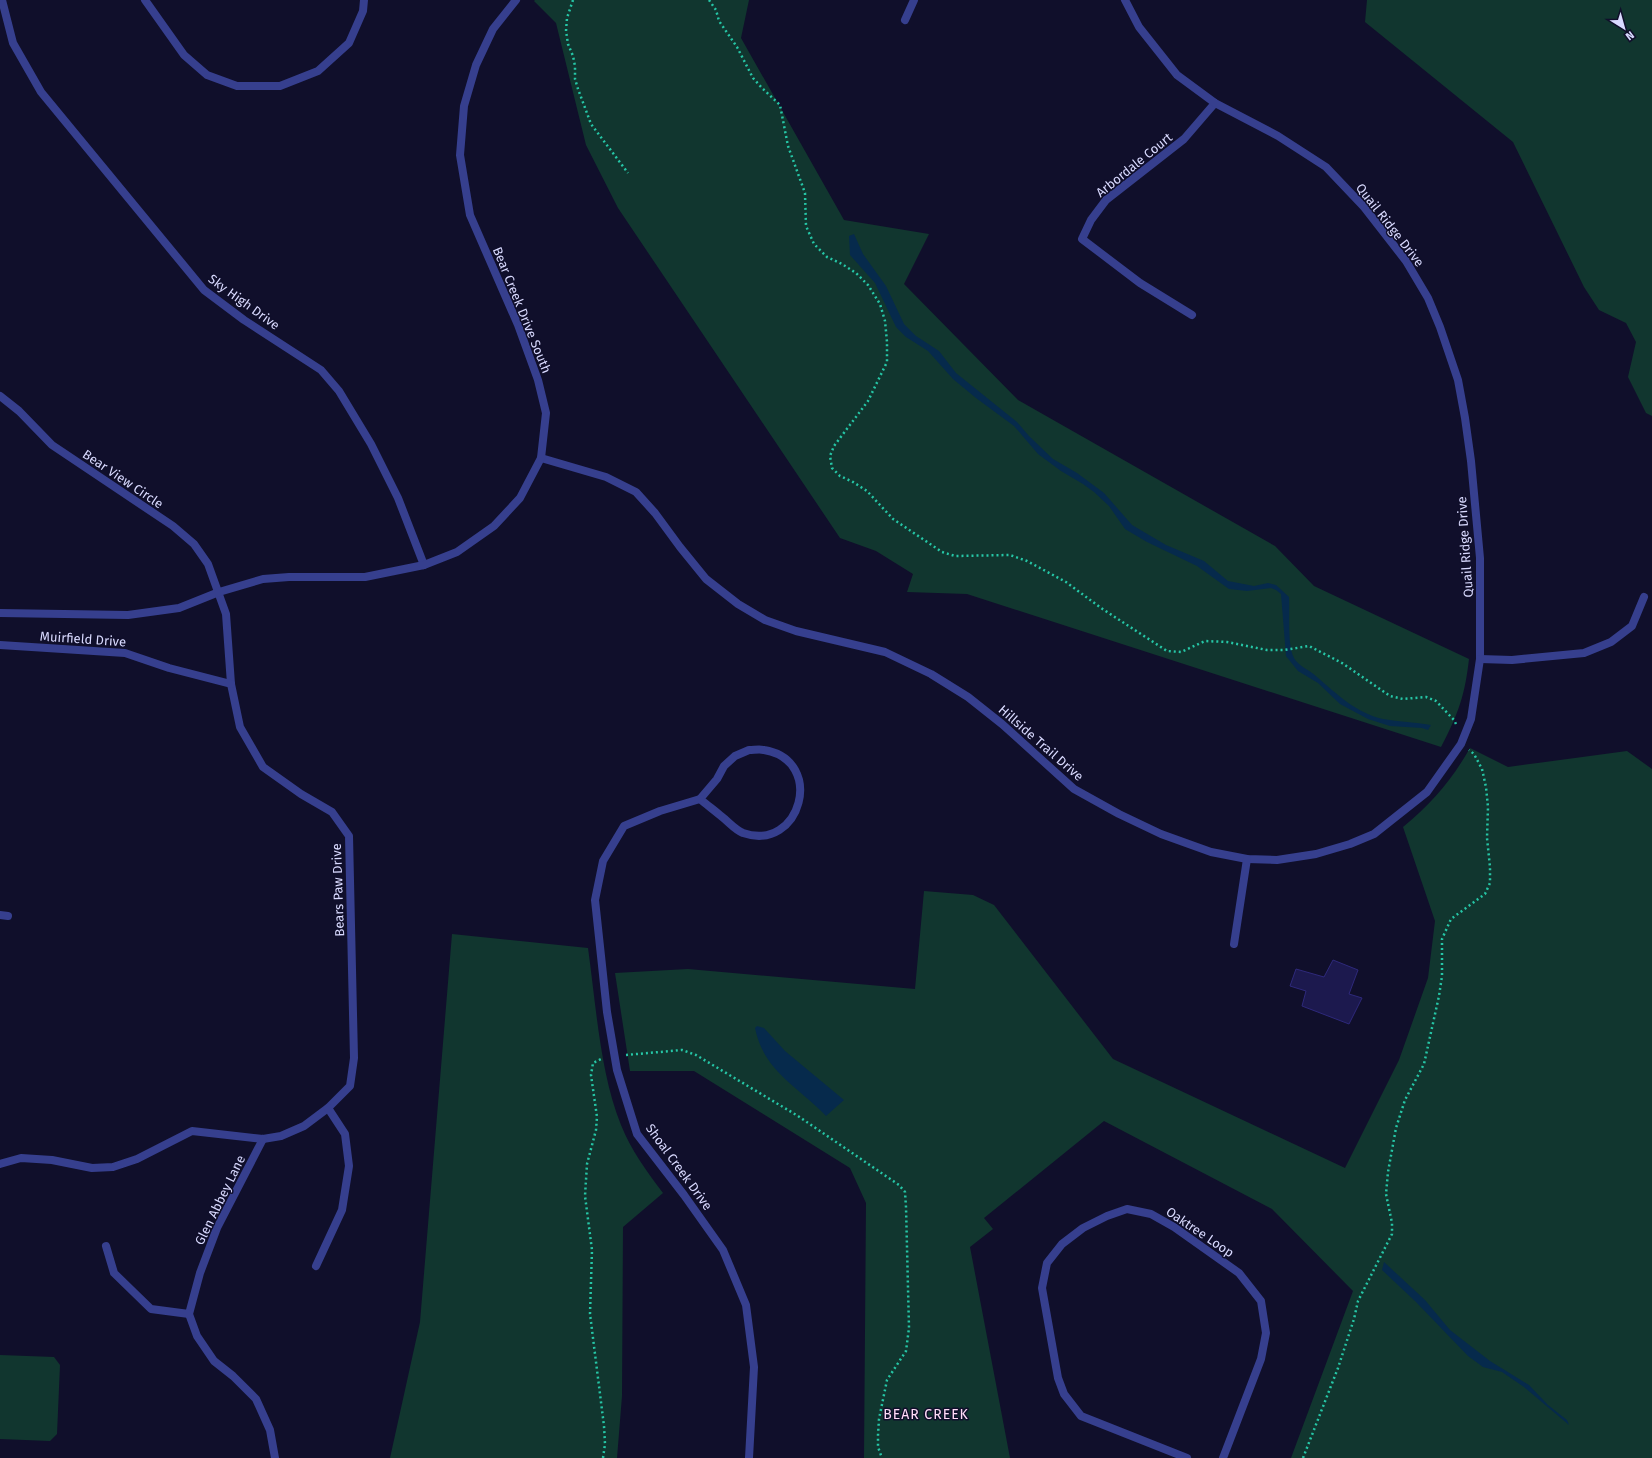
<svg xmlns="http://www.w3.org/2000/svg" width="1652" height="1458" font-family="'Fira Sans',sans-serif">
<rect width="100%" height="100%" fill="#100f2b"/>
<g fill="#11362f">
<path d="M535,0H749L741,38L844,220L929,234L904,284L1018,400L1275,546L1314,586L1469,659C1465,695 1458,715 1441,747L967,594L907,592L913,574L876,551L840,538L618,208L586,145L556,23L534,1Z"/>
<path d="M1367,0H1652V416L1646,413L1628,377L1636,342L1626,323L1599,310L1584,287L1513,142L1365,22Z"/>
<path d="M1470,748L1508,767L1627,751L1652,769V1458H1291L1353,1291L1272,1209L1104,1121L984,1218L993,1229L970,1247L1010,1458H864L866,1203L850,1168L694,1071H630L615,973L688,969L915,989L924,891L973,895L994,905L1113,1059L1345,1168L1399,1060L1428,978L1435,921L1403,827C1433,802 1451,781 1470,748Z"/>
<path d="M452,934L588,948C596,1005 600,1073 621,1125C631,1150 647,1172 663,1193L623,1227L622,1396L617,1458H390L420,1322Z"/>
<path d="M0,1355L54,1357L60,1365L57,1434L50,1441L0,1439Z"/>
</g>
<g fill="#062a4c">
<path d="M854,234L863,254L886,286L904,324L916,336L939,351L956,373L1017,422L1029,436L1053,459L1077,473L1104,493L1132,525L1166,545L1204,561L1228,581L1254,586L1268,583L1276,585L1289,597C1290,612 1287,646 1294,658C1298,666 1310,670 1317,677C1337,694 1356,713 1383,719C1399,722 1415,722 1431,725L1428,730L1422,728L1390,726L1368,719L1340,704L1318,683L1298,671L1286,656L1281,594L1276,590L1271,588L1247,591L1229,589L1197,566L1147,542L1125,529L1109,506L1094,492L1083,484L1061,471L1038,454L1014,426L976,398L953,379L928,351L906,337L896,327L875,283L850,255L849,236Z"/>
<path d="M757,1026L764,1028L785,1051L844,1100L826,1116C798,1086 764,1072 755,1028Z"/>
<path d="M1384,1262L1425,1300L1450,1330L1490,1361L1529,1385L1548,1405L1567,1420L1569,1425L1524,1387L1502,1372L1483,1367L1468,1356L1416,1302L1382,1270Z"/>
</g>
<path fill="#1c194e" stroke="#2e297b" d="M1333,960L1358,970L1349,994L1362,998L1349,1024L1302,1006L1306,991L1290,986L1296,969L1324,977Z"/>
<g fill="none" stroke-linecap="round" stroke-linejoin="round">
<g stroke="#26c6a6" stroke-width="2.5" stroke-dasharray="2 3" stroke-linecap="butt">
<path d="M573,0L567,18L566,31L568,44L573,56L575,66V79L578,89L591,124L628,173"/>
<path d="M709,0L716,10L719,21L737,47L753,78L762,88L780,105L788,146L805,193L806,226L814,244L827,257L842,264L856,273L868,285L880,304L885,321L887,342V362L868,401L834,446L830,456L832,468L840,476L853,482L867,491L893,519L942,552L955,556L1010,555L1027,561L1066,582L1101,608L1167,651L1181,652L1205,641L1227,642L1267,650H1284L1309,646L1342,663L1390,696L1403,699L1426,697L1436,701L1454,720L1457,726"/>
<path d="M626,1055L682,1050L696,1055L798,1116L899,1185L905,1192L906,1207L909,1328L906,1351L887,1380L879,1419L878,1435V1447L882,1458"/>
<path d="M603,1458L605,1444L604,1426L590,1314L592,1250L585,1196L587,1164L596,1130L597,1117L591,1075L593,1063L603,1058"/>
<path d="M1303,1458L1338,1368L1354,1319L1358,1301L1392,1234V1223L1386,1194L1388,1172L1396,1128L1405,1100L1424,1064L1439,996L1442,976V939L1451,919L1485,894L1490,883V867L1487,838L1488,807L1486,787L1482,769L1474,754L1469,750"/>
</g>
<g stroke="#363f8e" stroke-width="8">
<path d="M2,0L13,43L41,92L204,290L244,320L321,370L339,391L371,444L398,498L424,565"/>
<path d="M145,0L184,55L207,75L237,86H280L318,71L349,43L363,11L364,0"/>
<path d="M905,20L914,0"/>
<path d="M1192,315L1140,283L1082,239L1091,220L1106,200L1184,139L1215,103"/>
<path d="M0,396L19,411L52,445L173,526L194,544L208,564L226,614L231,684L240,727L263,767L301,794L332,812L349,836L354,1058L350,1086L328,1108L304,1126L281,1136L263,1139L192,1131L137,1159L113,1167L92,1168L52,1160L21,1158L0,1164"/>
<path d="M541,458L606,477L636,492L655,513L680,547L706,579L738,604L765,620L796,631L885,652L931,674L968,697L1002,724L1074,789L1119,814L1161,834L1211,852L1247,859L1277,860L1316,854L1350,844L1374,834L1427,792L1461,744L1471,719L1480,659V558L1471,461L1465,418L1458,380L1440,327L1428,298L1406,261L1364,207L1326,167L1278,136L1215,103L1177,75L1139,27L1125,0"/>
<path d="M0,613L128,615L179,608L219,592L263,579L289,577H365L424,565L457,552L494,526L520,498L541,458L546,413L538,380L518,325L470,215L460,155L464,106L476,65L493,29L516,0"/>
<path d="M0,645L125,653L169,668L231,684"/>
<path d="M1480,659L1512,660L1584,653L1611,642L1632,626L1644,597"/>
<path d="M749,750C754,750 760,749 764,750C826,760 801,853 743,833C734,829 729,822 721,816C714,810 707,805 700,799L717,779L724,766L735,756Z"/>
<path d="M700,799L660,811L624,826L603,861L595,900L607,1012L617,1070L637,1134L684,1195L723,1250L746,1305L754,1367L749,1458"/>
<path d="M0,915L8,916"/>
<path d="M1234,944L1247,859"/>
<path d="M263,1139L217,1228L200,1273L189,1314L197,1336L214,1361L233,1376L256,1399L270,1430L275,1458"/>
<path d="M106,1246L114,1273L151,1309L189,1314"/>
<path d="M316,1266L342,1210L349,1166L345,1134L328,1108"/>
<path d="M1187,1458L1081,1416L1064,1394L1058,1378L1042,1288L1047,1263L1062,1244L1083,1228L1107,1216L1127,1209L1151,1214L1174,1227L1239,1273L1261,1301L1266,1333L1261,1359L1223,1458"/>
</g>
</g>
<g text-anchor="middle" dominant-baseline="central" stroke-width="3" stroke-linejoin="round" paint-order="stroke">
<g font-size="13" fill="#d9daff" stroke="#100f2b">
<text transform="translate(1134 165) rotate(-39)">Arbordale Court</text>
<text transform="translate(1390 225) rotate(52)">Quail Ridge Drive</text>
<text transform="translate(244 302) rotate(36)">Sky High Drive</text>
<text transform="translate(522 310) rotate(68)">Bear Creek Drive South</text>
<text transform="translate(123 479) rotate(34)">Bear View Circle</text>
<text transform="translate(1465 547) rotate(-94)">Quail Ridge Drive</text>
<text transform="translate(83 639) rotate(4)">Muirfield Drive</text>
<text transform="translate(1041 743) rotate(41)">Hillside Trail Drive</text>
<text transform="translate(338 890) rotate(-92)">Bears Paw Drive</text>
<text transform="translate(679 1167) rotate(54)">Shoal Creek Drive</text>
<text transform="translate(220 1200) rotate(-64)">Glen Abbey Lane</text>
<text transform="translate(1200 1232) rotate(34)">Oaktree Loop</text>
</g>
<g font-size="14" letter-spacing="1" fill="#ffdbf7" stroke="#100f2b">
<text x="926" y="1414">BEAR CREEK</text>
</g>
</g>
<g transform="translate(1624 28) rotate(143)" stroke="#100f2b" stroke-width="3" paint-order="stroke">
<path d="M0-3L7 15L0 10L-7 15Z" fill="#d9daff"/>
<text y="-6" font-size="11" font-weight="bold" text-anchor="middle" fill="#d9daff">N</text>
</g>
</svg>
